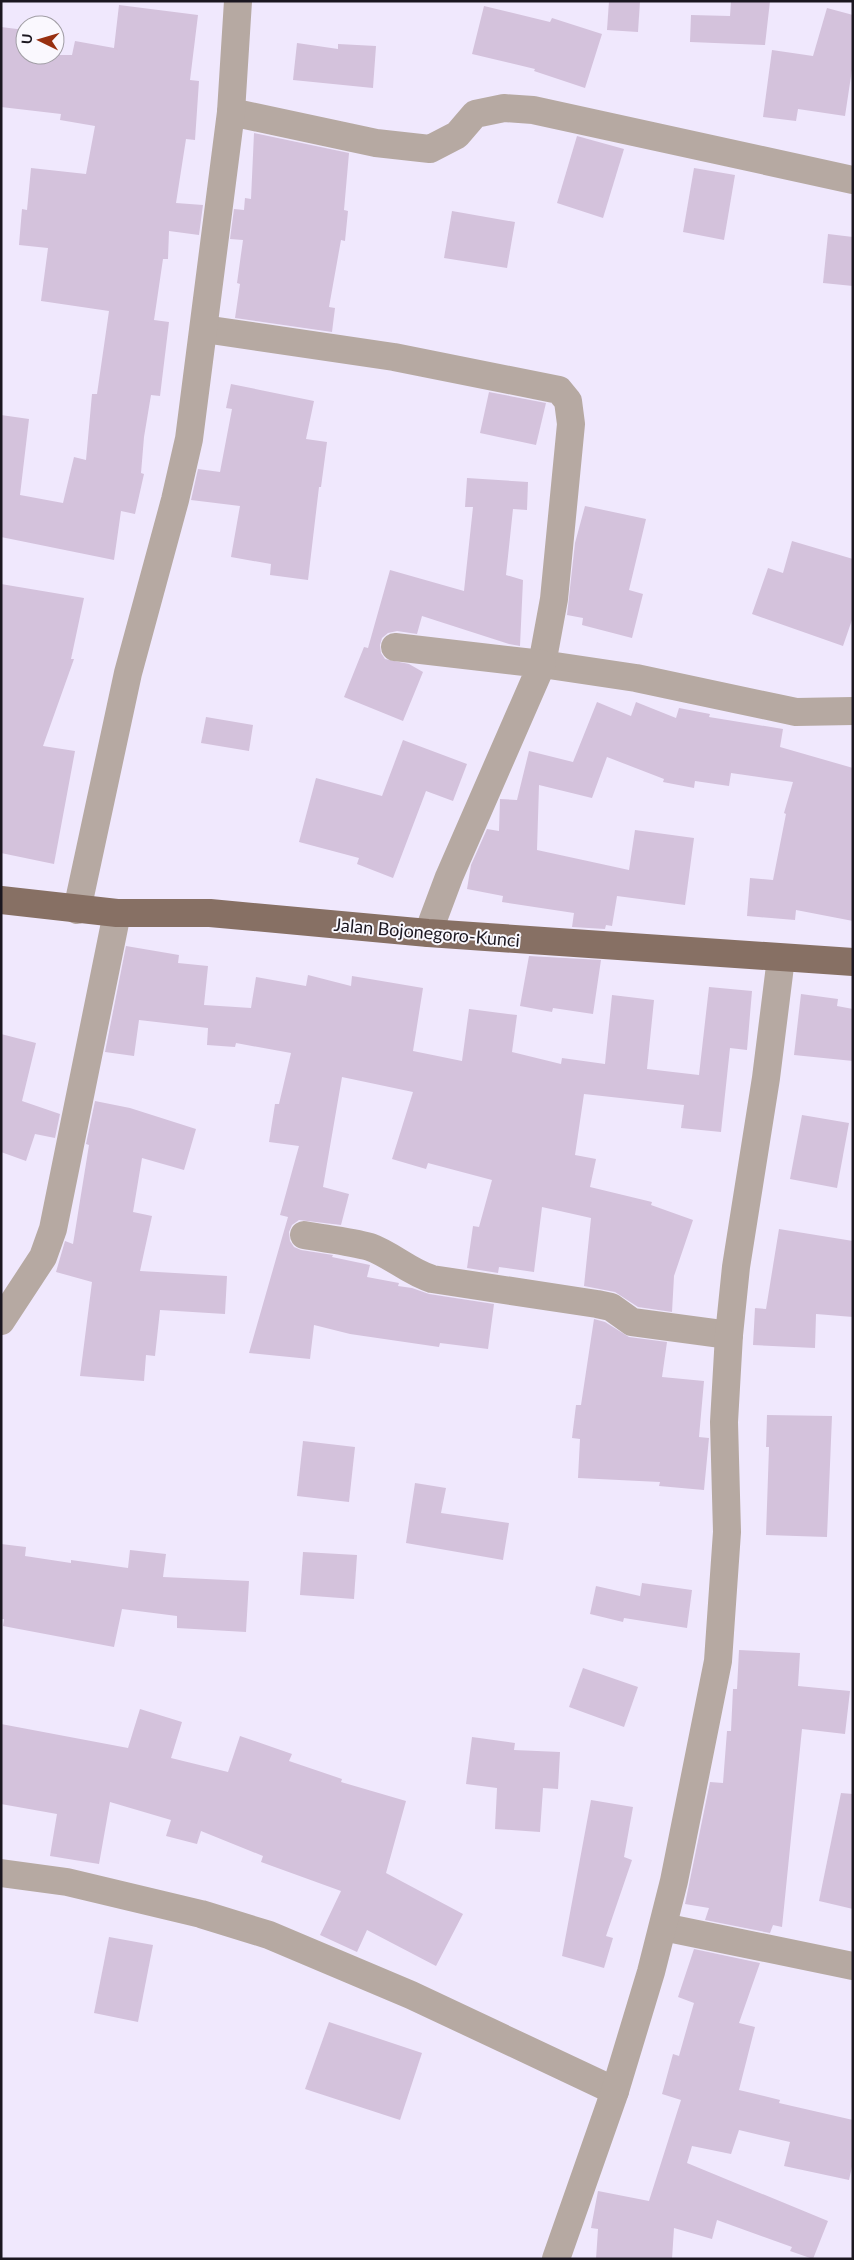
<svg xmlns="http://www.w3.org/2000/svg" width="854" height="2260" font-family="Lato,sans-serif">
<rect width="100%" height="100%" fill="#f0e8fd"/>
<g fill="#d4c2dc">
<path d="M609,1H640L638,32L607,30Z"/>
<path d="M731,1H770L765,45L690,42L691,15L730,16Z"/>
<path d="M119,5L198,15L190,80L199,81L195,140L186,139L176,203L203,205L199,235L169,231L168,259H163L154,320L169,322L160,396L151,395L144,437L141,473L144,474L135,514L121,511L114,560L1,537V415L29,419L20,495L63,503L74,457L86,460L92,394H97L109,311L41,301L48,248L19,245L22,209L27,210L31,168L86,174L95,126L60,120L61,114L1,107V27L25,30V55H72L75,41L114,48Z"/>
<path d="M484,6L550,22L552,18L602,34L585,88L534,71L535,69L472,54Z"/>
<path d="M827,8L853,15V63L845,116L798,109L796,121L763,117L772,50L813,56Z"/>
<path d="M297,43L338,49V44L376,46L373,88L293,80Z"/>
<path d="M254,133L349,153L344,210L348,211L345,241L341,240L329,307L335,308L332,332L235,318L240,284L237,283L243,240L230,239L234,209L244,210L245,198L251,199Z"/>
<path d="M577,136L624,149L603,218L557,203Z"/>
<path d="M694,168L735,175L724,240L683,232Z"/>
<path d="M452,211L515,222L507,268L444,258Z"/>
<path d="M828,234L853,237V286L823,283Z"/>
<path d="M231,384L314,401L306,439L327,442L321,487H319L308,580L270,575L271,564L231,557L240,506L191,500L198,469L220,472L232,409L226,408Z"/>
<path d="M489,392L546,403L536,445L480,433Z"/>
<path d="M467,478L528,482L527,510L513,509L506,575L523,580L520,646L509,644L422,616L417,634L397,631L388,633L382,638L380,645L381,653L385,659L409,664L423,672L403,721L344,697L364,647L368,648L390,570L464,591L473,507H465Z"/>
<path d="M585,506L646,519L629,590L643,594L632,638L582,625L583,618L567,615L575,543Z"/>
<path d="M792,541L853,559V617L843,646L752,614L768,568L783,573Z"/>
<path d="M1,584L84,598L71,659H74L43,746L75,751L54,864L1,853Z"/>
<path d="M597,702L631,716L636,702L676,718L679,708L710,714L709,717L783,729L780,747L853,768V921L796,910L795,920L747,916L750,878L773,880L786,814L784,813L793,782L731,773L729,786L695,781L694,788L663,782L664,779L607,757L592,798L539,785L537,850L629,870L635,830L694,838L685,905L617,896L612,926L606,925L605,929L572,927L574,913L502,902L503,896L467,889L471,865L487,829L499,831L500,799L517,800L529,751L573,762Z"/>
<path d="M206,717L253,725L249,751L201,743Z"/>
<path d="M403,740L467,764L453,801L426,791L393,878L357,864L359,858L299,842L316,778L382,796Z"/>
<path d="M126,946L179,955L178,963L208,966L204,1005L251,1008L256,977L306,986L308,975L351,986L352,976L423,988L413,1051L462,1061L469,1009L517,1015L512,1052L561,1064L562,1058L605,1064L612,995L654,1000L647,1069L699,1075L709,987L752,991L747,1050L730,1048L721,1132L681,1128L684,1105L584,1094L575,1155L596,1159L590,1187L652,1202L651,1205L693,1220L674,1276L672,1312L638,1307L615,1292L584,1286L591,1218L542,1207L534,1272L499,1267L498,1273L467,1268L473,1226L479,1227L492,1180L428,1163L426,1169L392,1159L413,1092L342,1077L323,1187L349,1194L341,1225L299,1220L292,1225L289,1232L290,1241L294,1247L301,1250L333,1255L332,1257L370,1265L367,1277L399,1283L398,1286L412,1288L429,1294L494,1304L488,1349L440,1343L439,1347L350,1334L314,1325L310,1359L249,1353L288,1217L280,1215L299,1146L269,1142L275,1104H279L291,1053L236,1043L235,1047L207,1045L208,1028L139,1020L134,1056L105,1052Z"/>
<path d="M529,956L601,960L593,1014L553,1008L552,1012L520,1006Z"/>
<path d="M801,994L838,999L837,1006L853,1009V1061L794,1055Z"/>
<path d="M1,1034L36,1043L22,1101L60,1114L55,1138L35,1134L26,1161L1,1152Z"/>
<path d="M95,1101L130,1108L196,1129L184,1170L142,1158L133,1212L152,1216L140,1271L227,1276L225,1314L160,1310L155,1356L146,1355L144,1381L80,1376L92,1282L56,1272L65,1241L73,1244L89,1145L86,1144Z"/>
<path d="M802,1115L849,1123L837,1188L790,1179Z"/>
<path d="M779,1229L853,1241V1317L816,1314L815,1348L753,1345L755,1308L766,1309Z"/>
<path d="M594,1319L605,1322L629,1337L667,1342L662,1377L704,1381L699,1437L709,1438L704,1490L659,1486L660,1482L578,1478L580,1439L572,1438L576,1405H581Z"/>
<path d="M767,1415L832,1416L827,1537L766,1535L769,1447H766Z"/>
<path d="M303,1441L355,1447L349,1502L297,1496Z"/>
<path d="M415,1483L446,1488L441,1513L509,1523L503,1560L406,1543Z"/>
<path d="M1,1544L26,1547L25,1556L71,1563V1560L128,1568L130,1550L166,1554L163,1577L249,1581L246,1632L177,1628V1616L122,1609L114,1647L3,1626L4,1619H1Z"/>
<path d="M303,1552L357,1555L354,1599L300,1595Z"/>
<path d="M642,1583L692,1590L687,1628L624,1618L623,1622L590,1614L596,1586L640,1596Z"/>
<path d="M739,1650L800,1653L798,1686L850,1691L845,1734L802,1729L782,1927L773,1925L770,1933L705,1920L709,1908L685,1904L710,1782L723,1783L727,1731H731L733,1689H737Z"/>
<path d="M583,1668L638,1687L624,1727L569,1707Z"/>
<path d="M140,1709L182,1722L171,1758L228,1772L240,1736L292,1754L289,1761L342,1779L341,1782L406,1801L386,1873L463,1914L436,1966L367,1930L357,1952L320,1935L341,1891L261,1862L263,1856L201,1831L197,1844L166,1836L171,1820L110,1802L99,1864L50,1856L57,1814L1,1804V1724L128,1748Z"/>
<path d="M472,1737L515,1743L514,1750L560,1752L558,1789L543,1788L540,1832L495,1829L497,1788L466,1784Z"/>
<path d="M841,1793L853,1794V1909L819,1901Z"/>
<path d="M591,1800L633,1807L624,1857L632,1860L606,1936L613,1938L604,1968L562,1956Z"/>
<path d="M109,1937L153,1945L138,2022L94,2013Z"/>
<path d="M694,1949L760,1963L739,2023L755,2027L739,2090L780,2100L779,2103L853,2120V2162L849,2180L784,2166L790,2142L739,2130L731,2154L692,2146L687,2163L828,2221L813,2259L790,2251L792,2247L717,2220L712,2239L674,2228L672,2259H596L598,2229L591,2228L598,2191L649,2201L681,2100L662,2094L673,2054L679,2056L694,2003L678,1997Z"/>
<path d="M329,2022L422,2053L400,2120L305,2089Z"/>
</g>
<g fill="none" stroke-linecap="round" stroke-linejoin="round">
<g stroke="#b6a9a2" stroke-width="28">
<path d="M231,112L376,143L430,149L457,135L475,114L504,108L533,110L853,180"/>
<path d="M204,329L394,357L559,390L568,401L571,424L554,599L542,664L636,678L796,712L853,711"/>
<path d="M395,647L542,664L449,877L428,933"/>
<path d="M77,910L128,673L175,500L189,439L231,112L238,1"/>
<path d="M304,1235C326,1239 349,1241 370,1247C392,1255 409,1272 432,1279L597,1304L611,1307L632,1322L729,1335"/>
<path d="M1,1321L43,1257L53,1229L117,913"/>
<path d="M1,1873L67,1882L201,1914L269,1935L411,1995L615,2091"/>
<path d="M663,1927L853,1966"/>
<path d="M556,2259L615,2091L651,1972L674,1881L718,1661L727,1532L724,1422L729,1335L736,1267L766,1078L781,958"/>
</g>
<path stroke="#877064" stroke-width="28" d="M1,900L117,913H210L428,933L853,962"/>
</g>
<g text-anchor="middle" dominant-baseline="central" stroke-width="4" stroke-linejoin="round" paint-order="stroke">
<g font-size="18" fill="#1b1720" stroke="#faf8fe">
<text transform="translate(427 932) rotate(5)">Jalan Bojonegoro-Kunci</text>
</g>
</g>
<rect width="854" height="2260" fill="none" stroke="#1b1720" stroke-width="5"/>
<g transform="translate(40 40) rotate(275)"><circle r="24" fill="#faf8fe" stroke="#a19ea5"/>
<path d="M0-4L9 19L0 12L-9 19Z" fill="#983011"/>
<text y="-8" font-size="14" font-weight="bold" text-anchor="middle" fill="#1b1720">U</text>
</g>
</svg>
